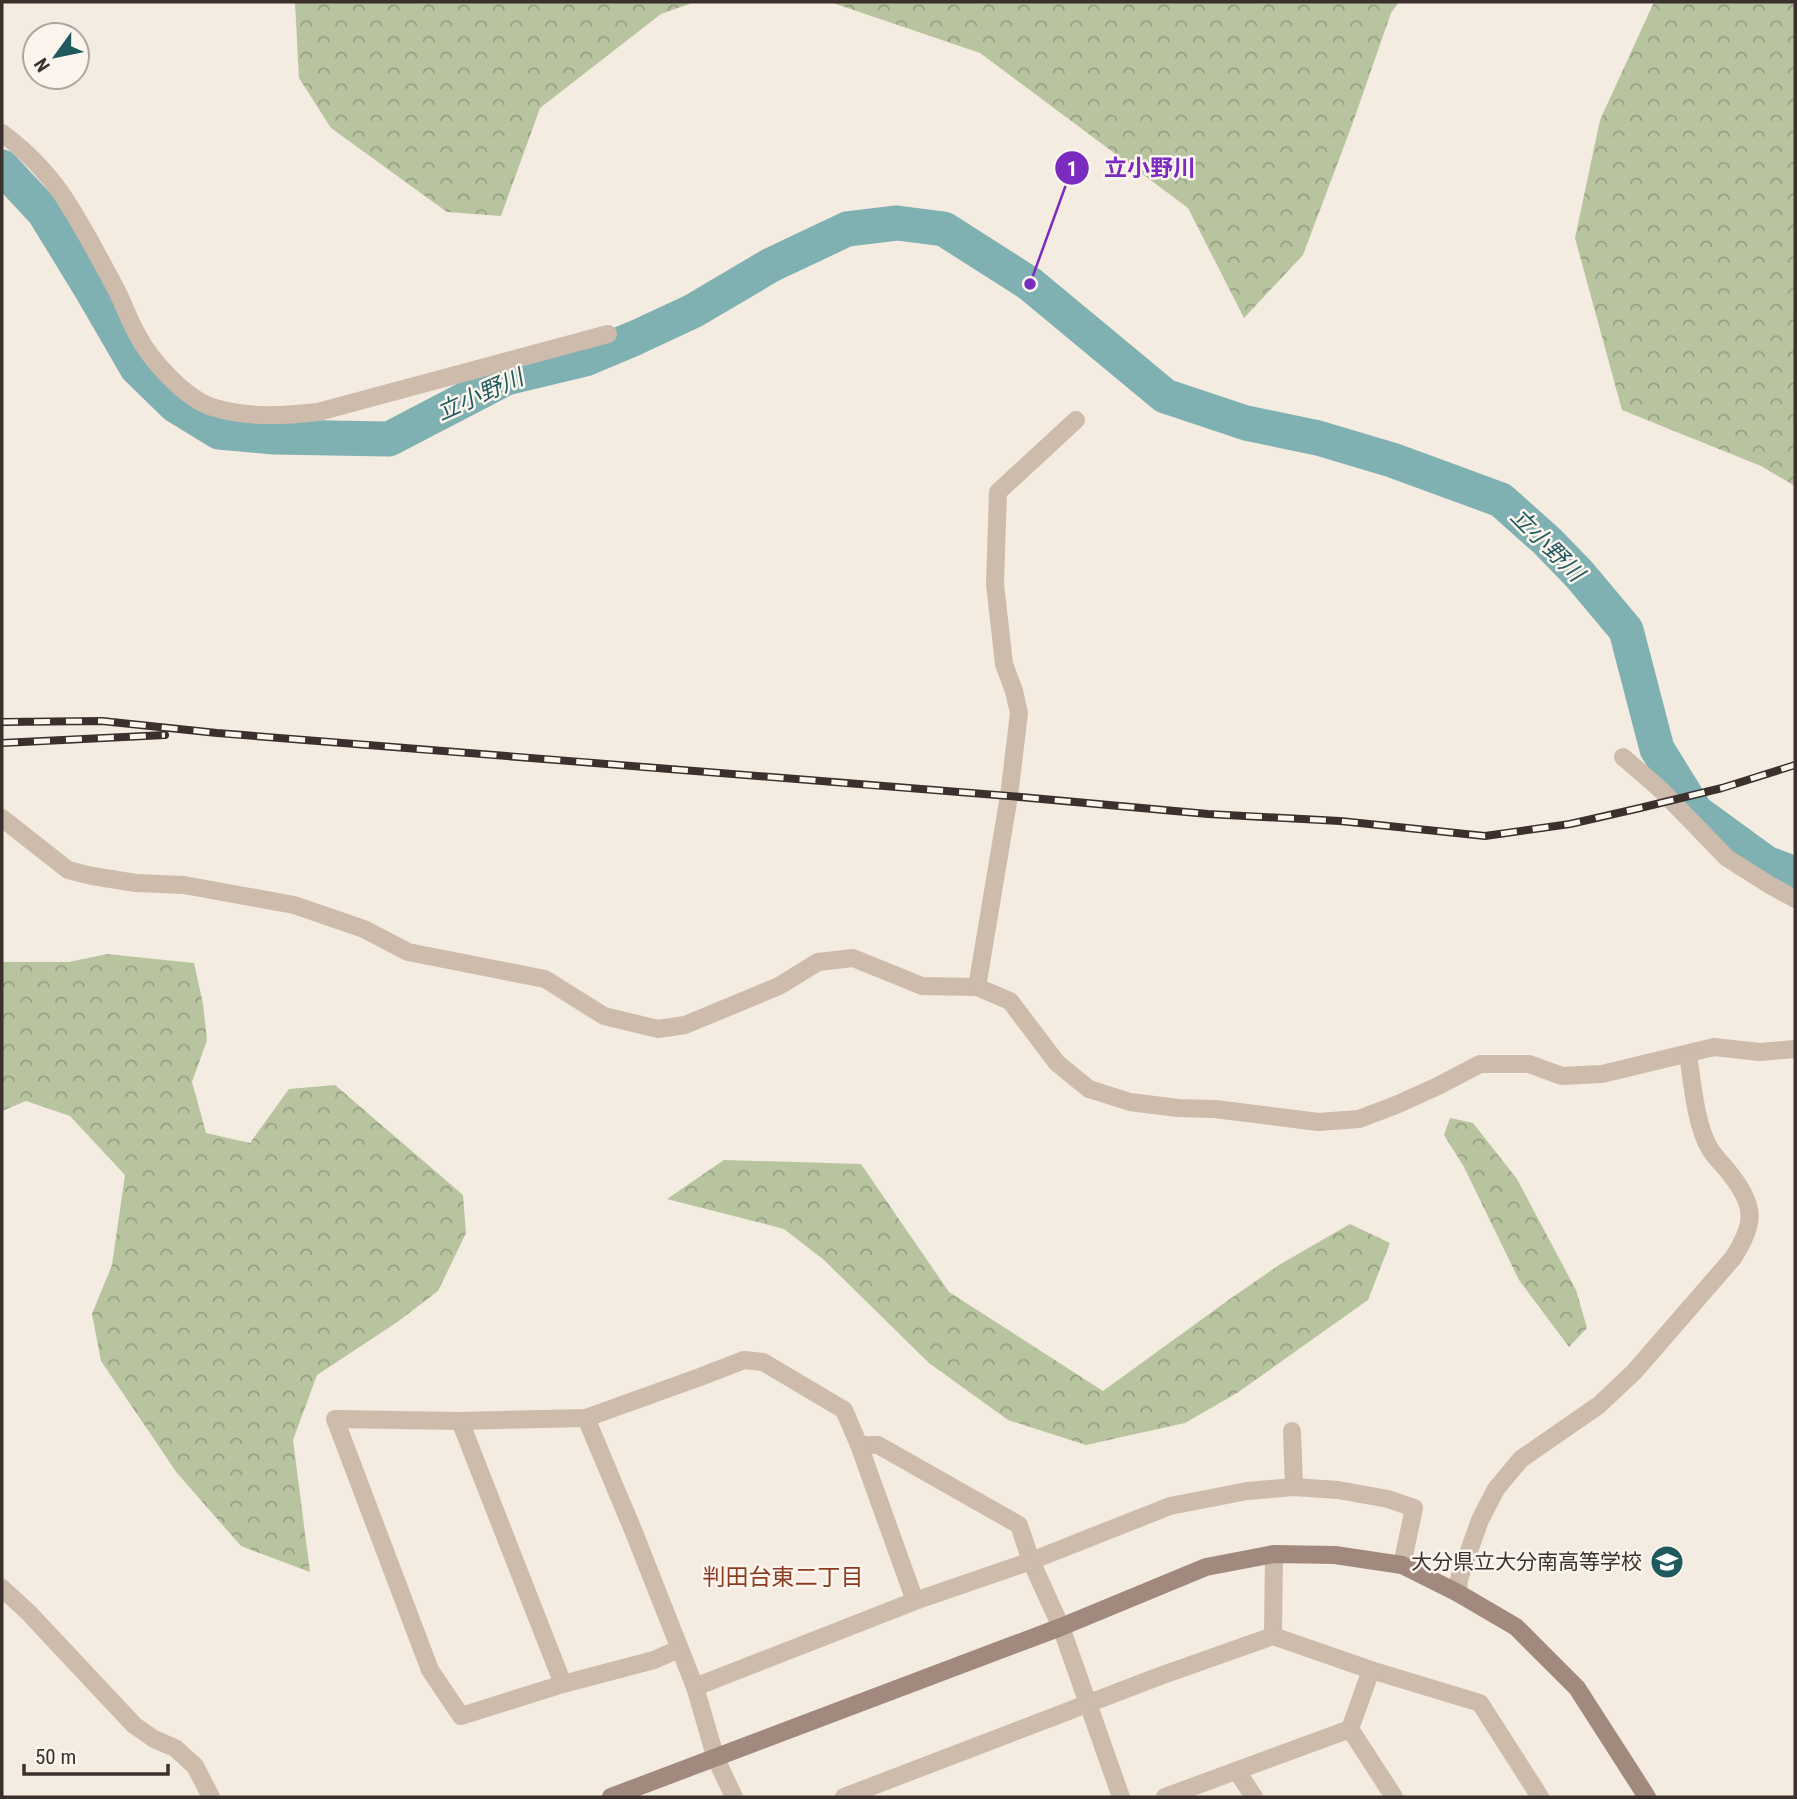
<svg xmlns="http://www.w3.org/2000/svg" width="1797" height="1799" font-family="'Roboto Condensed','Noto Sans JP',sans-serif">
<defs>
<pattern id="forest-crowns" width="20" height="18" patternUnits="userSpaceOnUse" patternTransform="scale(1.75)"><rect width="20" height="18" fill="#b8c4a0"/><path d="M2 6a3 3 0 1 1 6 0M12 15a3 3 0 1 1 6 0" fill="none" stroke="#97a083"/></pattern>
</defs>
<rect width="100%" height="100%" fill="#f4ebe1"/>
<g fill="url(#forest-crowns)">
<path d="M295,2H695L661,14L540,108L501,216L447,212L331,128L299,78Z"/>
<path d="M830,2H1399L1391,13L1352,125L1303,255L1244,318L1188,208L980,53Z"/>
<path d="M1654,2H1795V486L1761,466L1622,410L1575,238L1600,120Z"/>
<path d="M107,954L194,963L203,1004L207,1040L192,1082L206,1133L250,1143L289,1089L335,1085L463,1195L466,1233L438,1291L396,1323L317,1375L293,1440L310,1572L241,1546L177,1473L101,1361L92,1314L112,1265L125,1175L70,1116L26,1101L2,1111V962H69Z"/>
<path d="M1450,1118L1473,1123L1517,1179L1576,1290L1587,1328L1569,1347L1519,1280L1464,1167L1444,1135Z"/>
<path d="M724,1160L861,1164L949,1292L1103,1391L1227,1301L1279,1265L1350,1224L1390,1243L1368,1300L1237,1393L1185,1423L1086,1445L1008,1420L929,1363L824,1260L784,1229L667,1199Z"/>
</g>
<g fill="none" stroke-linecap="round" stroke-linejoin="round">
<path stroke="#7fb0b2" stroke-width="35" d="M2,167L44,212L90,287L137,368L175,405L219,432L274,437L389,439L506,378L585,359L635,338L693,311L771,265L847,229L897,223L944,229L1030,284L1165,396L1246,423L1318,438L1392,460L1501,500L1547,541L1579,574L1626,630L1657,749L1696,812L1766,863L1795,874"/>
<g stroke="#cdbbac" stroke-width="18">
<path d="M2,133C30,154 52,177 70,207C87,234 102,263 117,291C124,305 129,320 137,334C150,360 185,398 212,407C247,418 282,416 318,412L608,334"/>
<path d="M1623,757L1660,789L1727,858L1768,884L1795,899"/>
<path d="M2,818L68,870L92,876L136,883L184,885L294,905L364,929L408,952L545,979L604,1016L658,1029L685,1025L779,986L818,962L853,958L922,986L977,987L1010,1001L1057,1063L1089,1089L1130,1102L1178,1108L1215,1109L1318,1122L1359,1119L1396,1105L1438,1086L1480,1064H1529L1562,1076L1602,1074L1714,1047L1760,1052L1795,1049"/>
<path d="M977,987L1009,796L1019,713L1014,691L1004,664L995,584L998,492L1076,420"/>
<path d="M586,1418L633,1530L695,1687L716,1759L734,1797"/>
<path d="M460,1421L563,1684"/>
<path d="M1292,1431L1294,1487"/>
<path d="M859,1445H878L1019,1525L1031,1561L1061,1627L1121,1797"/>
<path d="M2,1588L28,1612L134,1725L154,1739L175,1748L195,1766L211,1797"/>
<path d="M1458,1593L1459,1579L1480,1520L1496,1489L1521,1459L1599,1405L1634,1372L1733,1258C1755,1224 1756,1207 1731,1175C1725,1166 1716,1159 1710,1149C1696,1127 1692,1081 1688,1054"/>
<path d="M1273,1636L1274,1554"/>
<path d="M679,1649L654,1660L563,1684L461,1716L430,1670L335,1419L460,1421L586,1418L700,1377L744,1360L763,1362L844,1410L859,1445L915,1601"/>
<path d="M1371,1670L1480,1703L1540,1797"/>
<path d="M695,1687L915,1601L1031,1561L1170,1506L1247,1491L1294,1487L1338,1490L1388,1499L1414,1508L1402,1565"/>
<path d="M1237,1771L1254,1797"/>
<path d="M844,1797L1160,1676L1273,1636L1371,1670L1350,1729L1394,1797"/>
<path d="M1165,1797L1350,1729"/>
</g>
<path stroke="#a18a7d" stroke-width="18" d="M611,1797L1061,1627L1206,1567L1274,1554L1335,1555L1402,1565L1458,1593L1516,1627L1577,1688L1647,1797"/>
<defs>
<g id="rail">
<path d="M2,722L102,721L217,733L1009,796L1208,814L1340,821L1485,836L1570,824L1640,808L1722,788L1795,765"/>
<path d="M2,743L165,735"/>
</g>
</defs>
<use href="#rail" stroke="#3b302b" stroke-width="8"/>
<use href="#rail" stroke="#fbf5ee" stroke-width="5" stroke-dasharray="16" stroke-linecap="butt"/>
</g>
<defs>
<symbol id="school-disc" viewBox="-11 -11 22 22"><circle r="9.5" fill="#1f5a5e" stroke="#fbf5ee"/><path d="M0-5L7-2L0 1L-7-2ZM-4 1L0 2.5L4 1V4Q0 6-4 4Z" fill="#fff"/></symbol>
</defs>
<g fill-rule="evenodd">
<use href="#school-disc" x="1648" y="1543" width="38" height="38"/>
</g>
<g text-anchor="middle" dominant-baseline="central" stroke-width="5" stroke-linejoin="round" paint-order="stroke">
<g font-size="21" fill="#3b302b" stroke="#fbf5ee" text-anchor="end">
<text x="1642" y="1562">大分県立大分南高等学校</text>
</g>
<g font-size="23" font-style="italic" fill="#1f5a5e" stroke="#fbf5ee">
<text transform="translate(480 395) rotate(-24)">立小野川</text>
<text transform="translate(1547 545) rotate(45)">立小野川</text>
</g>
<g font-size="23" fill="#8c3b22" stroke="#fbf5ee">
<text x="783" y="1577">判田台東二丁目</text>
</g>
</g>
<path fill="none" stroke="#7b2cbf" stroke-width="2.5" d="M1030 284L1072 168"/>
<g fill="#7b2cbf" stroke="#fbf5ee" stroke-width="2.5">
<circle cx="1030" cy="284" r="7"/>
<circle cx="1072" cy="168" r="18"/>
</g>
<g font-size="21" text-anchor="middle" font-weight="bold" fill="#fff">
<text x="1072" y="176">1</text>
</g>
<g font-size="23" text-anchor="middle" font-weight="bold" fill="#7b2cbf" stroke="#fbf5ee" stroke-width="5" stroke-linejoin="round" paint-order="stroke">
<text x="1150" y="176">立小野川</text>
</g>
<rect width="1797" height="1799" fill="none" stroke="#3b302b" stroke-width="7"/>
<g transform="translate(56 56) rotate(237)"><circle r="33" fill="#fbf5ee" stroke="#aea6a0" stroke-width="2"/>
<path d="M0-5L12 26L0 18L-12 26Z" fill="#1f5a5e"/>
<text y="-10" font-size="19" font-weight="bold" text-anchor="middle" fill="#3b302b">N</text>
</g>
<path d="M24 1764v10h144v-10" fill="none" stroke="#3b302b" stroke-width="3.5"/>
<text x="35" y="1764" font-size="21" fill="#3b302b" stroke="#fbf5ee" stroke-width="5" paint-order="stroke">50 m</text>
</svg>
